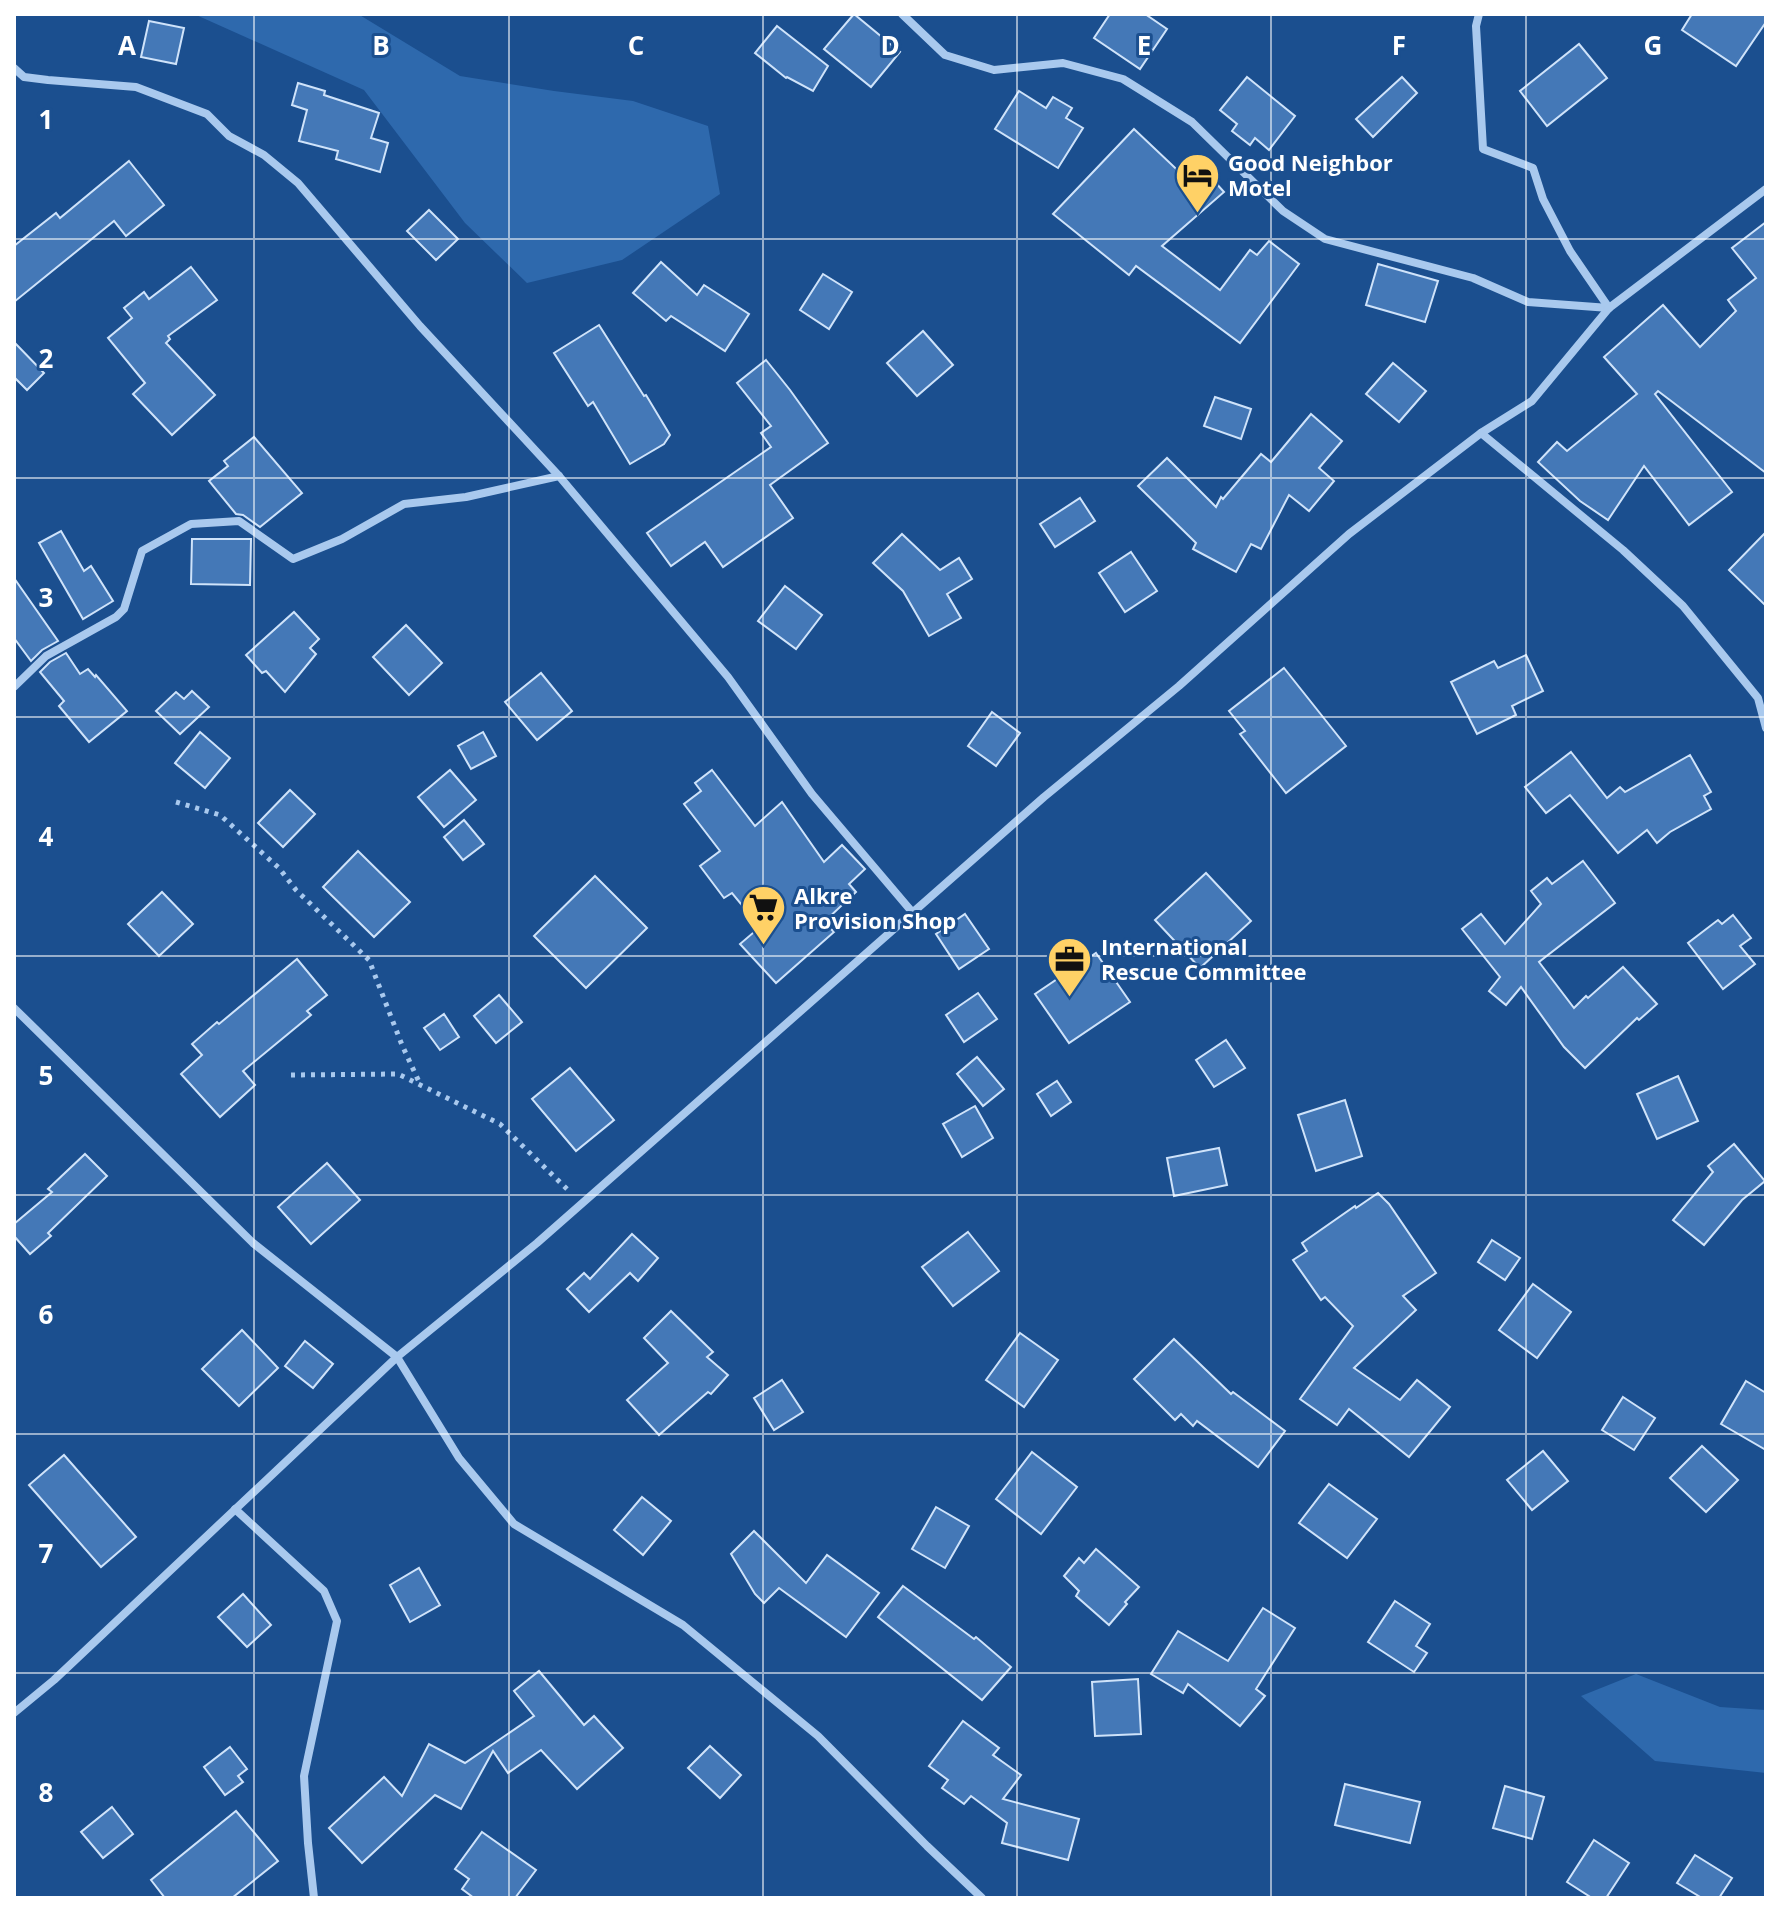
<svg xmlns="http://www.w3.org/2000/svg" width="1780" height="1912" font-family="'Open Sans',sans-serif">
<rect width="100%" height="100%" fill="#1b4f8f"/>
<g fill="#2e69ad">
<path d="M194,14H358L460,76L554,91L633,101L708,126L720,194L622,260L527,283L465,223L364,90Z"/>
<path d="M1636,1674L1720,1707L1766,1710V1773L1655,1761L1581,1696Z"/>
</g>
<g fill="#4478b7" stroke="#cfe3fa" stroke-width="2">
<path d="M854,14L900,52L871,87L824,49Z"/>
<path d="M1110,14H1145L1167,29L1140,69L1094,38Z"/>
<path d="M1692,14H1766V22L1736,66L1682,30Z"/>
<path d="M149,21L184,28L176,64L141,57Z"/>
<path d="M777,26L828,66L813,91L787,77L786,78L755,53Z"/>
<path d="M1579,44L1607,78L1547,126L1520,91Z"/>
<path d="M1247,77L1295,116L1269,150L1255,138L1250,145L1232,131L1237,124L1220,110Z"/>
<path d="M1402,77L1417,93L1373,137L1356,119Z"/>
<path d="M298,83L325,91L324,95L379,113L371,138L388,143L380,172L336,159L338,151L299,141L307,110L292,105Z"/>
<path d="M1019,91L1046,108L1053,97L1072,108L1066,118L1083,128L1058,168L995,129Z"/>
<path d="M1134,129L1191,183L1205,171L1224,192L1162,246L1220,290L1250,250L1257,255L1269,241L1299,264L1240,343L1136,266L1129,275L1053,214Z"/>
<path d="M129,161L164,205L126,236L114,221L14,302V246L56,213L60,218Z"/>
<path d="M429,210L458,239L436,260L407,231Z"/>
<path d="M1766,222V473L1658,391L1655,394L1732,492L1689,525L1644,466L1608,520L1580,501L1538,462L1557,442L1567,451L1637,394L1604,357L1663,305L1700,347L1736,311L1728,300L1756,278L1732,248Z"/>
<path d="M661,262L697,295L704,285L749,314L725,351L671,316L666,321L633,293Z"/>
<path d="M1378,264L1438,281L1425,322L1366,305Z"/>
<path d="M191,267L217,300L168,336L170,339L166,343L215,395L172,435L133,394L145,383L108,338L132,318L124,308L144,292L149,299Z"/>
<path d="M823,274L852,292L829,329L800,310Z"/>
<path d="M599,325L644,396L646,395L670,435L664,444L630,464L593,402L588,406L554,353Z"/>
<path d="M923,331L953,365L917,396L887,363Z"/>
<path d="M14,342L44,373L27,390L14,377Z"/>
<path d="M766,360L790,390L828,443L770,485L793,518L723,567L705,542L671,566L647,533L771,447L761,433L771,426L737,383Z"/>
<path d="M1393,363L1426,391L1399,422L1366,394Z"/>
<path d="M1215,397L1251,409L1241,439L1204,426Z"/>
<path d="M1311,414L1342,441L1319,468L1334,481L1309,511L1289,495L1261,549L1251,544L1236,572L1193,549L1196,543L1138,486L1167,458L1216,507L1221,497L1223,499L1261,454L1271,462Z"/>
<path d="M254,437L302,493L260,527L243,515L236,514L209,481L228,466L224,461Z"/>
<path d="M1080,498L1095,521L1055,547L1040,524Z"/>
<path d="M61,531L84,571L91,566L113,601L83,619L39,543Z"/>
<path d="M1766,532V606L1729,570Z"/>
<path d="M902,534L940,570L959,558L972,579L947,594L961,618L929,636L903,591L873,563Z"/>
<path d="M192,539H251L250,585L191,584Z"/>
<path d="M1131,552L1157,591L1125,612L1099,573Z"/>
<path d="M14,578L58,641L42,650L31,661L14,638Z"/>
<path d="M785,586L822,615L796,649L758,621Z"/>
<path d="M294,612L319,639L310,648L316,654L285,692L266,671L262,673L246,655Z"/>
<path d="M406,625L442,663L409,695L373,657Z"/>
<path d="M66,653L80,674L88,669L95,677L96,675L127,711L89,742L59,706L64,701L40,672L50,662Z"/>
<path d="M1526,655L1543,691L1512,706L1516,715L1477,734L1451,682L1494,661L1498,668Z"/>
<path d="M1284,668L1346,746L1286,793L1240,734L1245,731L1229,711Z"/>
<path d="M541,673L572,711L537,740L505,702Z"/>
<path d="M192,691L209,707L180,734L156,711L176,692L184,699Z"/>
<path d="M992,712L1020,733L996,766L968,746Z"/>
<path d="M200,732L230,758L205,788L175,763Z"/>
<path d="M483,732L496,756L471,769L458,746Z"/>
<path d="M1571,752L1607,798L1620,787L1625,792L1690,755L1711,792L1704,796L1711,809L1670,832L1657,843L1647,830L1618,853L1570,795L1546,813L1525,787Z"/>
<path d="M450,770L476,800L444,827L418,797Z"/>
<path d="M712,770L755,826L782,802L824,862L842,845L865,869L849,884L856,892L824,922L834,932L776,983L740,944L760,927L732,893L724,898L700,866L720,851L684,804L701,791L695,783Z"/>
<path d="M290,790L315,814L283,847L258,823Z"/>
<path d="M464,820L484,844L463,860L444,837Z"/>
<path d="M358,851L410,902L374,937L323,887Z"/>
<path d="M1583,861L1615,903L1539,962L1574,1008L1586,996L1588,998L1623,967L1657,1004L1639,1020L1637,1018L1585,1068L1564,1047L1521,987L1506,1005L1489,991L1500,977L1462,929L1481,914L1505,944L1541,904L1531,891L1547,878L1552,884Z"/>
<path d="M1206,873L1251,921L1200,968L1155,920Z"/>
<path d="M595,876L647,928L586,988L534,936Z"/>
<path d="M162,892L193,924L159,956L128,924Z"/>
<path d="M965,914L989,949L959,969L936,934Z"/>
<path d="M1733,915L1751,938L1740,946L1755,964L1723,989L1688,943L1718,920L1722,924Z"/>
<path d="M1096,953L1130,1002L1069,1043L1035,994Z"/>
<path d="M297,959L327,995L307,1011L311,1015L243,1071L255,1085L220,1117L181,1074L202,1055L192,1044L217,1022L219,1024Z"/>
<path d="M978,993L997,1019L964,1042L946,1015Z"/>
<path d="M499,995L522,1022L496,1043L474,1016Z"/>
<path d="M444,1014L459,1037L440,1050L424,1028Z"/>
<path d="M1226,1040L1245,1068L1214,1087L1196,1060Z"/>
<path d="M977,1057L1004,1089L983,1106L957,1074Z"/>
<path d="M570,1068L614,1120L576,1151L532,1099Z"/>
<path d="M1678,1076L1698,1121L1657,1139L1637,1094Z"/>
<path d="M1057,1081L1071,1102L1051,1116L1037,1094Z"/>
<path d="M1345,1100L1362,1156L1316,1171L1298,1115Z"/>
<path d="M975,1106L993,1138L962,1157L943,1124Z"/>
<path d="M1734,1144L1765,1181L1742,1200L1704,1245L1673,1220L1713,1172L1708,1166Z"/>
<path d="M1219,1148L1227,1185L1174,1196L1167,1158Z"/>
<path d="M85,1154L107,1176L48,1233L51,1236L30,1254L14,1236V1224L52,1192L48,1189Z"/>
<path d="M327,1163L360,1200L311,1244L278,1207Z"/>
<path d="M1378,1193L1389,1204L1436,1273L1403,1296L1416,1310L1354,1368L1400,1400L1417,1380L1450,1407L1409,1457L1349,1409L1337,1425L1300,1399L1353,1326L1325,1297L1321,1300L1293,1260L1307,1251L1302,1243L1355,1206L1356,1208Z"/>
<path d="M968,1232L999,1271L953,1306L922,1267Z"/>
<path d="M632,1234L658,1258L638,1281L630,1273L589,1312L567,1289L584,1273L590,1279Z"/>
<path d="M1492,1240L1520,1258L1505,1280L1478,1262Z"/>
<path d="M1533,1284L1571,1312L1537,1358L1499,1330Z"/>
<path d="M671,1311L713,1352L707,1357L728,1375L711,1394L708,1392L659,1435L627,1400L668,1363L644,1338Z"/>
<path d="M242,1330L278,1368L239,1406L202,1369Z"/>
<path d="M1020,1333L1058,1360L1024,1407L986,1380Z"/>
<path d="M1174,1339L1231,1394L1233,1392L1285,1431L1258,1467L1197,1421L1193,1426L1181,1414L1175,1420L1134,1379Z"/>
<path d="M305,1341L333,1364L313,1388L285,1366Z"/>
<path d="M782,1380L803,1412L774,1430L754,1398Z"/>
<path d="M1746,1381L1766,1393V1450L1721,1424Z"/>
<path d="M1623,1397L1655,1418L1634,1450L1602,1430Z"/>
<path d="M1702,1446L1738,1480L1706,1512L1670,1478Z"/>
<path d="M1543,1451L1568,1481L1532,1510L1507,1480Z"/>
<path d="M1032,1452L1077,1487L1041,1534L996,1499Z"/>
<path d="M64,1455L136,1537L101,1567L29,1485Z"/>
<path d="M1329,1484L1377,1519L1347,1558L1299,1523Z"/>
<path d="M642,1497L671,1521L643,1555L614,1530Z"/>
<path d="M936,1507L969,1526L945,1568L912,1549Z"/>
<path d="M754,1531L806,1583L827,1555L879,1593L846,1637L779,1588L764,1603L755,1594L731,1554Z"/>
<path d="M1096,1549L1139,1587L1125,1602L1127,1604L1109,1625L1076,1596L1079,1591L1064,1576L1079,1558L1084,1563Z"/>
<path d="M419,1568L440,1605L410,1622L390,1585Z"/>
<path d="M903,1586L974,1639L976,1637L1011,1667L982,1700L878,1617Z"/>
<path d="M243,1594L271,1625L247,1647L218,1617Z"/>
<path d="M1395,1601L1430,1624L1416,1646L1427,1653L1414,1672L1368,1642Z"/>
<path d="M1263,1608L1295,1628L1256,1689L1265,1696L1240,1726L1188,1684L1183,1693L1151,1674L1178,1631L1228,1661Z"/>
<path d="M539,1671L584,1725L594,1716L623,1748L577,1789L541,1750L508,1773L493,1751L461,1809L435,1795L362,1863L329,1828L384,1777L402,1796L429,1744L465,1763L534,1716L514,1691Z"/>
<path d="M1138,1679L1141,1734L1095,1736L1092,1682Z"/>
<path d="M963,1721L999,1748L993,1755L1021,1775L1003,1799L1079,1819L1068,1860L1002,1843L1007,1823L971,1796L964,1804L942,1788L948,1780L929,1766Z"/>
<path d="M710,1746L741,1775L720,1798L688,1768Z"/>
<path d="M230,1747L247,1769L238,1776L243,1782L225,1795L204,1767Z"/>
<path d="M1345,1784L1420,1802L1410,1843L1335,1825Z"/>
<path d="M1505,1786L1544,1797L1532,1839L1493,1828Z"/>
<path d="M112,1807L133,1834L103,1858L81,1832Z"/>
<path d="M236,1811L278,1861L232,1898H165L151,1880Z"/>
<path d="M482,1832L536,1870L515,1898H474L462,1889L469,1879L455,1869Z"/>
<path d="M1594,1840L1629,1863L1606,1898H1592L1567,1882Z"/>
<path d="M1695,1855L1732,1878L1719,1898H1702L1677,1883Z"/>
</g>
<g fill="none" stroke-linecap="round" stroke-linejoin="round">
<g stroke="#a9c9ee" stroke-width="5" stroke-dasharray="4 6" stroke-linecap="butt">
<path d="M176,802L220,815L279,868L296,890L369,960L402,1045L420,1084"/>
<path d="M291,1075L398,1074L500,1124L570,1192"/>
</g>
<g stroke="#a9c9ee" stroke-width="8">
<path d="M902,14L945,55L994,70L1063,63L1123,79L1192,122L1283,211L1325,239L1473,278L1528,302L1609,308"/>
<path d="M1479,14L1476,26L1483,149L1533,168L1543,199L1570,251L1609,308"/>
<path d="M14,68L24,77L48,80L136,87L207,114L229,136L264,155L298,183L420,326L559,476L728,677L812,794L913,913"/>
<path d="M1481,433L1623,550L1683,606L1758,698L1766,728"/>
<path d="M14,687L46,656L116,617L124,609L142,551L191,524L239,521L293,559L342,539L404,504L466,497L559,476"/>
<path d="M14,1008L253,1243L397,1357L459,1458L514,1524L683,1625L818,1736L927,1846L982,1898"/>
<path d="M235,1509L324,1591L337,1621L304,1776L308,1843L314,1898"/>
<path d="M14,1713L54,1680L397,1357L537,1243L1044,797L1179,686L1349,534L1481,433L1532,401L1609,308L1766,189"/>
</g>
</g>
<path fill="none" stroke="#fff" stroke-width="2" stroke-opacity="0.55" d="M254,14V1898M509,14V1898M763,14V1898M1017,14V1898M1271,14V1898M1526,14V1898M14,239H1766M14,478H1766M14,717H1766M14,956H1766M14,1195H1766M14,1434H1766M14,1673H1766"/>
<defs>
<symbol id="hotel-pin" viewBox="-11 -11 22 30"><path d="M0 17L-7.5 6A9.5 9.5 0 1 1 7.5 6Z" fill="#ffd166" stroke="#1b4f8f"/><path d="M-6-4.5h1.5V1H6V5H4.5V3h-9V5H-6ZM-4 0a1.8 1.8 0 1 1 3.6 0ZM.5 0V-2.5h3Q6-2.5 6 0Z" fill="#111"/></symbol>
<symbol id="supermarket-pin" viewBox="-11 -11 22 30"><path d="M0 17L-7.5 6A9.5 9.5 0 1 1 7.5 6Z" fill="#ffd166" stroke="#1b4f8f"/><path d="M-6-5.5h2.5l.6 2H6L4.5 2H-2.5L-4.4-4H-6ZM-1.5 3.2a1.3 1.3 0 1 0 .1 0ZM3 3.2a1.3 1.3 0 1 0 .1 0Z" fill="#111"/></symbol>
<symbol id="office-pin" viewBox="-11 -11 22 30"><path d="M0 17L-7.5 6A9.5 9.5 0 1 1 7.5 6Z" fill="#ffd166" stroke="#1b4f8f"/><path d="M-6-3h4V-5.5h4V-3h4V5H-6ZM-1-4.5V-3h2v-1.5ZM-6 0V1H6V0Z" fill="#111"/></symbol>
</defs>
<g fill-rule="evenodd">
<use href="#hotel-pin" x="1172" y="150" width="51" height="69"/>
<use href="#supermarket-pin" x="738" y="882" width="51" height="69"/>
<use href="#office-pin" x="1044" y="934" width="51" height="69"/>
</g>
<g text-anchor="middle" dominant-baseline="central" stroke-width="6" stroke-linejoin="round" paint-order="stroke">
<g font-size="22" font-weight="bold" fill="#fff" stroke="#1b4f8f" text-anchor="start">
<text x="1228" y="162">Good Neighbor<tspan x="1228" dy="25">Motel</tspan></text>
<text x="794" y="895">Alkre<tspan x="794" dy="25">Provision Shop</tspan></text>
<text x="1101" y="946">International<tspan x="1101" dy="25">Rescue Committee</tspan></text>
</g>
</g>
<g font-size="26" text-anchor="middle" font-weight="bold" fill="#fff" stroke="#1b4f8f" stroke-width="6" stroke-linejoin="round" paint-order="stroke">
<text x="127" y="55">A</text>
<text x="381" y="55">B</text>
<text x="636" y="55">C</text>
<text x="890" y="55">D</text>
<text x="1144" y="55">E</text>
<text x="1399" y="55">F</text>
<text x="1653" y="55">G</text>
<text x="46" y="129">1</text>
<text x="46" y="368">2</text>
<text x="46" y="607">3</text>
<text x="46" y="846">4</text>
<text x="46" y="1085">5</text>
<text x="46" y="1324">6</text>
<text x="46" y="1563">7</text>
<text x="46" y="1802">8</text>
</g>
<rect width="1780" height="1912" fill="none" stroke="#ffffff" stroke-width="32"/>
</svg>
